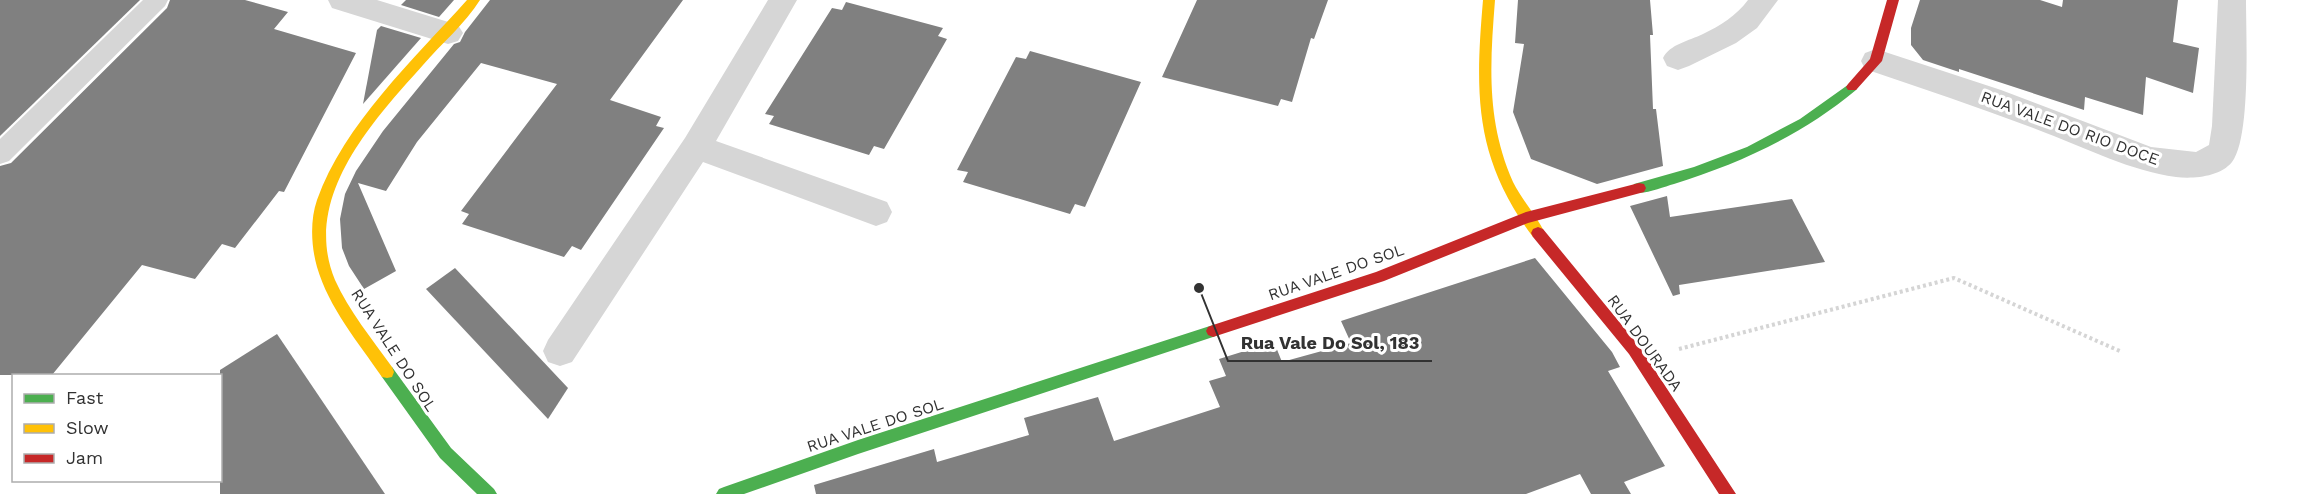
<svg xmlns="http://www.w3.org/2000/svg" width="2322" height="494" font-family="'Work Sans',sans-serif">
<rect width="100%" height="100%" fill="#fff"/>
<g fill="#808080">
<path d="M0,0H140L0,136Z"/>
<path d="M170,0H245L288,12L274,29L356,53L284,192L279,191L235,248L222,244L195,279L142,265L52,375H0V166L11,163L167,8Z"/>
<path d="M406,0H454L439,17L401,5Z"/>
<path d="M490,0H683L610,100L661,117L656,126L664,128L581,250L572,246L564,257L462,224L469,214L461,211L557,84L481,63L417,142L386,191L358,183L396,271L364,289L349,266L342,248L340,219L345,194L356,171L383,131L454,44L460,42L465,32Z"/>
<path d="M1197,0H1328L1314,39L1311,38L1292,102L1281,99L1278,106L1162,77Z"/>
<path d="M1518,0H1650L1653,35H1650L1653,109H1656L1663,166L1597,184L1531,159L1513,112L1524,44L1515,43Z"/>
<path d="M1920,0H2040L2062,7L2063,0H2178L2173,42L2199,48L2193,93L2146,77L2143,115L2085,97L2084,110L1959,69V72L1923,60L1911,45V28Z"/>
<path d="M846,2L943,28L938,36L947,39L884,149L874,146L869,155L769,124L774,116L765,114L832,8L842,10Z"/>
<path d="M381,26L421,38L363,104L377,30Z"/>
<path d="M1030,51L1141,82L1085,207L1075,204L1070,214L963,182L968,172L957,170L1016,57L1026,59Z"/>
<path d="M1667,196L1670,217L1792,199L1825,262L1679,285L1680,294L1673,296L1630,206Z"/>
<path d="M1535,258L1612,352L1620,367L1608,371L1665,466L1624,482L1631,494H1591L1580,474L1526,494H816L814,485L934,449L937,462L1029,435L1024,418L1098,397L1114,441L1186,418L1220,407L1209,381L1226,376L1219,359L1274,342L1282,362L1351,343L1341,321Z"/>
<path d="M455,268L568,388L548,419L426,289Z"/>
<path d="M277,334L385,494H220V370Z"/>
</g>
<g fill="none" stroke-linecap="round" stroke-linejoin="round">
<path stroke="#d5d5d5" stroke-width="4" stroke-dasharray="3 3" stroke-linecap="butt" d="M1679,349L1954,278L2122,352"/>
<path fill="#d6d6d6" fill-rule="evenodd" d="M143,0H168L165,6L9,161L0,164V139Z"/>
<g fill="#d6d6d6" fill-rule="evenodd">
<path d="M328,0H377L458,25L463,33L458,41L448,44L332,8Z"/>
<path d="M768,0H797L716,141L887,202L892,212L887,222L876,226L703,162L572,362L560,366L548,362L543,351L548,340L685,138Z"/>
<path d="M1748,0H1778L1757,28L1736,43L1689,66L1678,70L1667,66L1663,58C1670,44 1689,41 1703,34C1720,26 1737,15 1748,0Z"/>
<path d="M2218,0H2246C2246,34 2251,138 2232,162C2220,177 2193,179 2176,177C2131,171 2088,149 2046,133C1987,110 1926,90 1865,69L1861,61L1865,53L1876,49L2001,90L2151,147L2196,152L2209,145L2212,126Z"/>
</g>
<g fill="#4caf50" fill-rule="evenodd">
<path d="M1852,82L1856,84L1858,87L1856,90C1802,135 1741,163 1674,184C1663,187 1645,195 1634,192L1632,188L1634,184L1694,167L1747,147L1800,119Z"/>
<path d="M1213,325L1218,327L1220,331L1218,335L1213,337L858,454L744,494H716L719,489L724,487L858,440Z"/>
<path d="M387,366L392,367L451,448L494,489L497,494H477L440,458L382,377L380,372L382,367Z"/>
</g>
<g fill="#ffc107" fill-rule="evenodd">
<path d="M467,0H480C465,24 441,44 423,65C372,122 301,198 335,280C349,311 372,339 392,367L394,372L392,377L387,378L382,377C358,342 329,308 317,267C311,246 310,220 317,200C344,124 414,59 467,0Z"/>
<path d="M1483,0H1495C1490,64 1486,121 1513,182C1522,200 1536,215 1545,233L1543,237H1533C1474,158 1475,94 1483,0Z"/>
</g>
<g fill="#c62828" fill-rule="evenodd">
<path d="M1887,0H1899L1882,61L1856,90H1848L1846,87L1848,84L1870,59Z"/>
<path d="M1639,183L1644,184L1646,188L1644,192L1528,223L1384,281L1213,337L1208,335L1206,331L1208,327L1213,325L1376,272L1526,212Z"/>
<path d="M1538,227L1543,229L1639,346L1736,494H1719L1629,354L1533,237L1531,233L1533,229Z"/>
</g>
</g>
<g text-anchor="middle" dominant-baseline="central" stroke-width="6" stroke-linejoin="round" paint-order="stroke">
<g font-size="16" fill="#323232" stroke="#fff">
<text transform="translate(2070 128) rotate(20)">RUA VALE DO RIO DOCE</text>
<text transform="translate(1336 272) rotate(-19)">RUA VALE DO SOL</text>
<text transform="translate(1645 343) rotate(54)">RUA DOURADA</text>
<text transform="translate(394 350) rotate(57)">RUA VALE DO SOL</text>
<text transform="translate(875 425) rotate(-18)">RUA VALE DO SOL</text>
</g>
</g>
<path fill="none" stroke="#323232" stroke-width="2" d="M1199 288L1228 361H1432"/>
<circle fill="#323232" stroke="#fff" stroke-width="2" cx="1199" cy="288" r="6"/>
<g font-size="18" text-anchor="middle" font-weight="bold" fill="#323232" stroke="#fff" stroke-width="6" stroke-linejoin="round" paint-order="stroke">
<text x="1330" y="349">Rua Vale Do Sol, 183</text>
</g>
<rect x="12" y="374" width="210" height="108" fill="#ffffff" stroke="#adadad" stroke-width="1.5"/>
<rect x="24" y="394" width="30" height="9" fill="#4caf50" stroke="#adadad" stroke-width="1.5"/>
<text x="66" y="404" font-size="18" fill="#323232">Fast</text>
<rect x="24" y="424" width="30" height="9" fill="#ffc107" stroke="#adadad" stroke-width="1.5"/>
<text x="66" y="434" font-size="18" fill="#323232">Slow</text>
<rect x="24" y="454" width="30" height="9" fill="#c62828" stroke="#adadad" stroke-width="1.5"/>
<text x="66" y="464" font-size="18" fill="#323232">Jam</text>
</svg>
